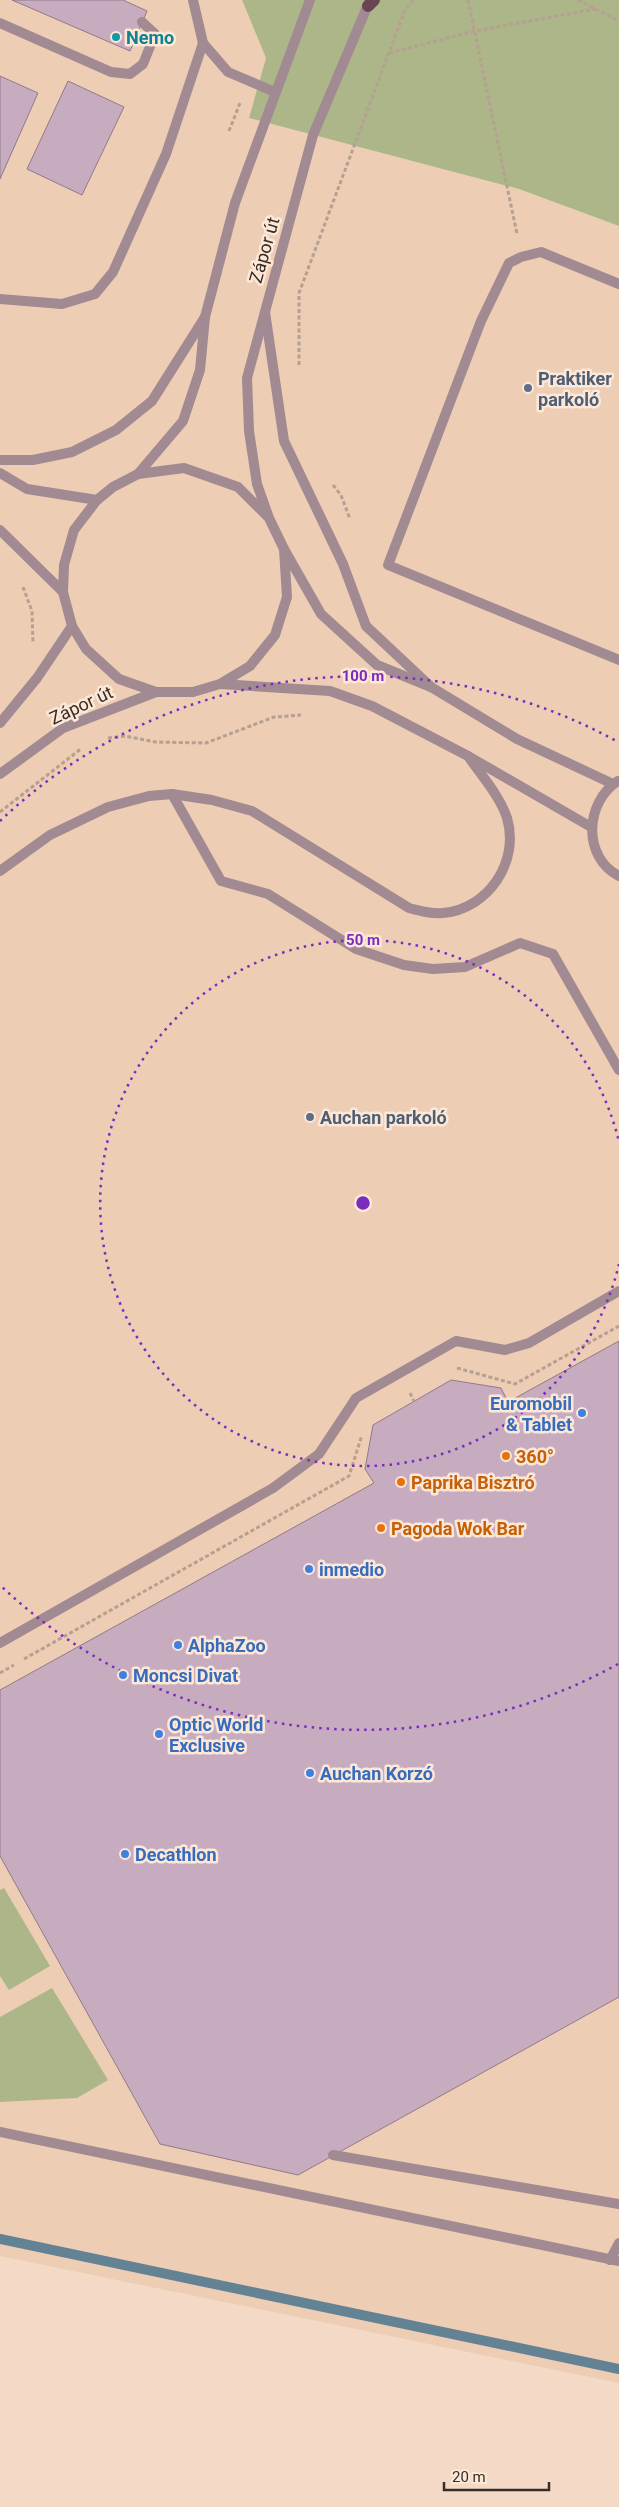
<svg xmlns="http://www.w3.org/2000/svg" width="619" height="2507" font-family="Roboto,sans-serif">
<rect width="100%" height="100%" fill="#f4dac6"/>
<path fill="#edcdb4" d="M0,0H242L266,58L249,118L519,189L619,226V2383L0,2256Z"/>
<g fill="#acb688">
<path d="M242,0H619V226L519,189L249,118L266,58Z"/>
<path d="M4,1888L50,1966L9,1990L0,1976V1890Z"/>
<path d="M52,1988L108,2080L77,2098L0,2102V2017Z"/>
</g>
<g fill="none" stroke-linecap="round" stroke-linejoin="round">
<path stroke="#638293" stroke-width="10" d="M0,2239L619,2369"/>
</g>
<g fill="#c7acbf" stroke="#92798a">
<path d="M12,0H123L147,11L130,51Z"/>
<path d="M0,76L38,93L0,179Z"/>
<path d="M68,81L124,107L82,195L27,169Z"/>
<path d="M619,1341V1997L298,2175L160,2144L0,1856V1690L374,1483L365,1469L373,1425L451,1380L501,1388L508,1402Z"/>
</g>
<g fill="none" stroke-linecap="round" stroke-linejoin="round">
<g stroke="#b5a091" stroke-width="3" stroke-dasharray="4 2.5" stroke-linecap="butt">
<path d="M468,0L517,234"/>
<path d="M578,0L619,21"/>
<path d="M389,53L475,31L595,9"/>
<path d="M229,131L240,103"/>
<path d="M299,365V293L405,10L413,0"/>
<path d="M333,485L341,495L350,519"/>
<path d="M23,587L32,611L33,642"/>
<path d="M108,738L125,736L155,742L206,743L274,717L301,715"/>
<path d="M0,812L82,748"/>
<path d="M457,1368L515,1384L619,1326"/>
<path d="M410,1393L414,1401"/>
<path d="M24,1659L349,1476L362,1435"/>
<path d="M0,1673L14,1665"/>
</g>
<g stroke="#a18a91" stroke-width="10">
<path d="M193,0L203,43L228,72L275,92"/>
<path d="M0,23L111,72L130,74L143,64L155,34L142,22"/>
<path d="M619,284L541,252L521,257L509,263L481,321L388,565L619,660"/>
<path d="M0,299L62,304L95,294L113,272L166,154L203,43"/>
<path d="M265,312L284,441L343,564L366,626L431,687"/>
<path d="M0,460H33L72,452L116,430L152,401L205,317"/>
<path d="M0,473L27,489L97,500"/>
<path d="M0,530L63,592"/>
<path d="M284,549L321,614L377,665L431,687L517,739L613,784"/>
<path d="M220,684L330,691L372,706L468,756L591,827"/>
<path d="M618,781C585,802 582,857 619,876"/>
<path d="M172,794L221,881L268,894L356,949L404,965L433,969L465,967L520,943L553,954L619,1070"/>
<path d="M0,871L50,835L108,807L149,796L172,794L212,800L252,811L409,908C420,911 431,914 443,913C488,909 520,862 507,818C500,796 481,775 468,756"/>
<path d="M0,1643L273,1488L319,1454L356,1398L456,1341L505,1350L529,1343L619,1291"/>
<path d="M0,2132L619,2261"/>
<path d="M333,2155L619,2204"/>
<path d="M610,2260L619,2243"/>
</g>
<g stroke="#a18a91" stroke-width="10">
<path d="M138,474L183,421L200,370L205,317L235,203L310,0"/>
<path d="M269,518L238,487L184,468L138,474L113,487L97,500L74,530L64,565L63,592L72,626L86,649L119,679L156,692H193L220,684L250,666L275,635L287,597L284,549L269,518L257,484L249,431L247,378L313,135L370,0"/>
<path d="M0,723L37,678L72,626"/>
<path d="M0,774L63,728L156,692"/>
</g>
<path stroke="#6b4451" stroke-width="12" d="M368,6L374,0"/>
</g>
<g fill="none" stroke="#7b2cbf" stroke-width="2.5" stroke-dasharray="2.5 5">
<path d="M619 1264A263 263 0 1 1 619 1142"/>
<path d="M618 1664A527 527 0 0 1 0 1585M0 821A527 527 0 0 1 618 742"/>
</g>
<circle fill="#0f9aa8" stroke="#fde8d8" stroke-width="2" cx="116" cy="37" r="5"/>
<g fill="#5c6f8a" stroke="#fde8d8" stroke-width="2">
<circle cx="528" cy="388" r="5"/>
<circle cx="310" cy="1117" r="5"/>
</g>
<g fill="#3f7fe0" stroke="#fde8d8" stroke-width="2">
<circle cx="582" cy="1413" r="5"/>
<circle cx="309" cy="1569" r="5"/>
<circle cx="178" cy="1645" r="5"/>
<circle cx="123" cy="1675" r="5"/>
<circle cx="159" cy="1734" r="5"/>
<circle cx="310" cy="1773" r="5"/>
<circle cx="125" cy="1854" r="5"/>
</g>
<g fill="#e8710a" stroke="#fde8d8" stroke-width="2">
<circle cx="506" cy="1456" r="5"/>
<circle cx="401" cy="1482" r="5"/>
<circle cx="381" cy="1528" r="5"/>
</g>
<g text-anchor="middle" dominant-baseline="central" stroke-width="5" stroke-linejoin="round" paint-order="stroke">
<g font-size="18" font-weight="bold" fill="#0d838f" stroke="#fde8d8" text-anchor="start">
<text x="126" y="37">Nemo</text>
</g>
<g font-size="18" fill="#372d26" stroke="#fde8d8">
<text transform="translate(264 250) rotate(-74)">Zápor út</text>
<text transform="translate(81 705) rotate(-25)">Zápor út</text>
</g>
<g font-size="18" font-weight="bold" fill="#4e5e75" stroke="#fde8d8" text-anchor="start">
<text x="538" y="378">Praktiker<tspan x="538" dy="21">parkoló</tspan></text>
<text x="320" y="1117">Auchan parkoló</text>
</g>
<g font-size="18" font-weight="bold" fill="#366cbe" stroke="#fde8d8" text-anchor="start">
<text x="572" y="1403" text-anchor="end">Euromobil<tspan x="572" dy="21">&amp; Tablet</tspan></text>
<text x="319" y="1569">inmedio</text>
<text x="188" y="1645">AlphaZoo</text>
<text x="133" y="1675">Moncsi Divat</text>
<text x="169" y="1724">Optic World<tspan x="169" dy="21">Exclusive</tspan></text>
<text x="320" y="1773">Auchan Korzó</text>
<text x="135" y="1854">Decathlon</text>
</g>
<g font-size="18" font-weight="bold" fill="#c56008" stroke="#fde8d8" text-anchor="start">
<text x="516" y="1456">360°</text>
<text x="411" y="1482">Paprika Bisztró</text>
<text x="391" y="1528">Pagoda Wok Bar</text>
</g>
</g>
<circle cx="363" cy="1203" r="8" fill="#7b2cbf" stroke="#fde8d8" stroke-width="2.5"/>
<g font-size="15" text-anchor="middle" font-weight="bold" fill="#7b2cbf" stroke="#fde8d8" stroke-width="5" stroke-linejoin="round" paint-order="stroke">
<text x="363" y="681">100 m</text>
<text x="363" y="945">50 m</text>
</g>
<path d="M444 2482v8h105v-8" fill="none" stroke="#372d26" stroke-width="2.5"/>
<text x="452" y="2482" font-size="15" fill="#372d26" stroke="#fde8d8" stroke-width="4" paint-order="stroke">20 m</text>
</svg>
